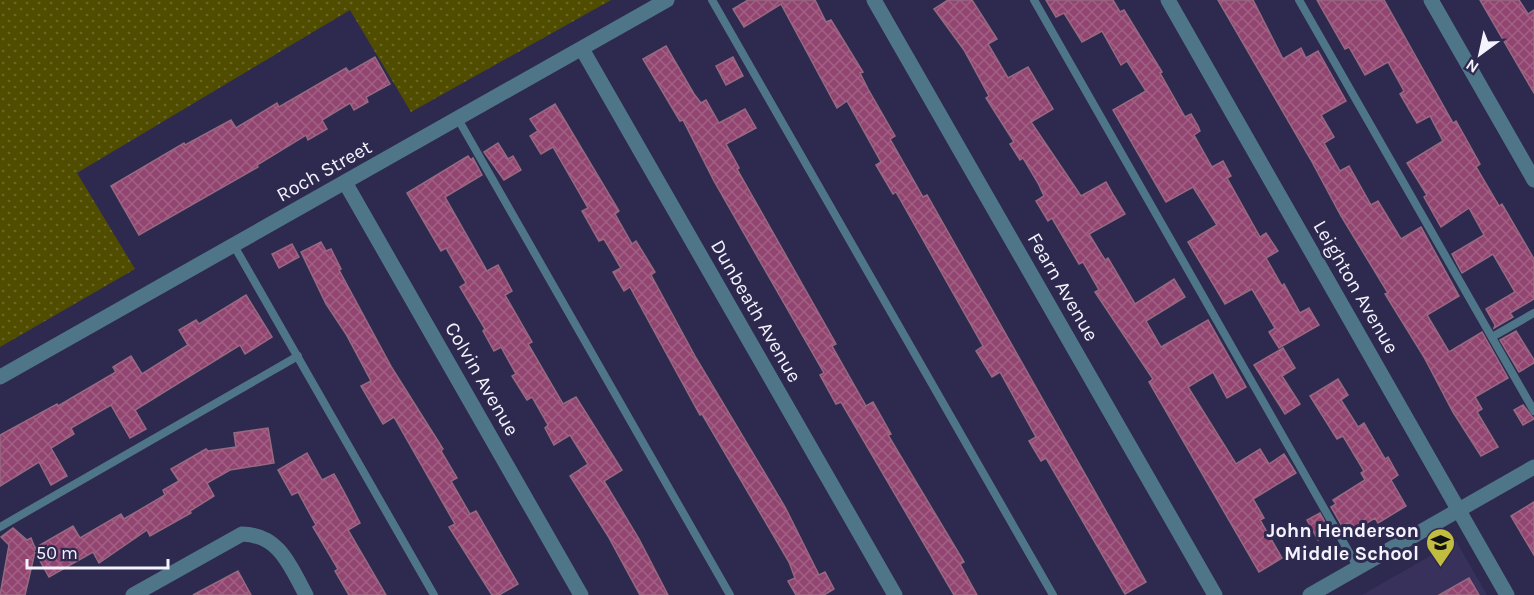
<svg xmlns="http://www.w3.org/2000/svg" width="1534" height="595" font-family="Karla,sans-serif">
<defs>
<pattern id="grass-dots" width="8" height="8" patternUnits="userSpaceOnUse" patternTransform="scale(1.5)"><rect width="8" height="8" fill="#504d00"/><path d="M2 2h.1M6 6h.1" fill="none" stroke="#6a6726" stroke-width="1.8" stroke-linecap="round"/></pattern>
<pattern id="building-cross-hatch" width="8" height="8" patternUnits="userSpaceOnUse" patternTransform="scale(1.5)"><rect width="8" height="8" fill="#924570"/><path d="M0 0l8 8M0 8l8-8" fill="none" stroke="#a26085"/></pattern>
</defs>
<rect width="100%" height="100%" fill="#2e294e"/>
<path fill="#37315c" d="M1456,541L1487,595H1362Z"/>
<path fill="url(#grass-dots)" d="M0,0H611L411,112L350,10L77,173L135,269L0,347Z"/>
<g fill="url(#building-cross-hatch)" stroke="#976a81" stroke-width="1.5">
<path d="M748,0H815L826,22L831,20L863,72L860,73L868,89L895,136L890,139L923,197L927,195L1146,582L1125,594L1046,458L1041,461L1029,441L1036,437L1000,372L992,377L976,351L983,346L896,192L893,194L876,165L881,162L847,101L837,108L781,4L744,27L733,9Z"/>
<path d="M948,0H972L997,39L988,44L1008,78L1028,67L1053,109L1031,122L1081,196L1106,182L1114,196L1125,214L1089,234L1105,260L1108,258L1135,304L1174,279L1185,297L1146,321L1161,347L1208,320L1246,387L1227,398L1213,372L1188,387L1236,464L1260,449L1269,464L1284,454L1296,473L1253,499L1264,518L1260,520L1282,558L1259,572L1149,382L1153,379L1095,292L1099,290L1083,262L1079,264L1052,218L1048,221L1036,201L1044,196L1038,183L1023,158L1020,160L1010,144L1014,142L986,98L989,96L964,50L934,9Z"/>
<path d="M1046,0H1113L1120,12L1124,10L1162,72L1160,73L1185,117L1191,114L1198,126L1200,131L1194,135L1212,167L1223,161L1231,176L1227,178L1260,237L1266,233L1278,251L1266,258L1282,286L1284,284L1300,313L1309,308L1319,325L1279,348L1269,332L1275,328L1252,289L1225,304L1188,242L1217,225L1193,187L1166,202L1113,110L1146,91L1127,61L1121,65L1102,31L1082,42L1064,13L1056,17Z"/>
<path d="M1218,0H1253L1283,59L1301,48L1306,58L1318,51L1346,101L1321,115L1334,137L1324,143L1340,171L1349,166L1371,205L1378,201L1401,239L1421,227L1459,296L1427,315L1449,352L1482,332L1508,378L1475,397L1482,409L1477,412L1498,447L1481,456L1453,412L1424,357L1385,294L1388,293L1341,216L1311,160Z"/>
<path d="M1317,0H1384L1453,123L1456,121L1480,164L1476,167L1499,206L1502,204L1534,259V299L1510,313L1513,317L1494,328L1495,325L1486,309L1515,292L1493,254L1462,273L1452,254L1484,235L1469,208L1441,227L1424,197L1427,195L1407,163L1443,141L1430,116L1417,123L1400,94L1404,91L1388,62L1365,75L1349,47L1345,49Z"/>
<path d="M1480,0H1519L1528,14L1534,10V93Z"/>
<path d="M666,46L694,94L701,103L706,100L719,123L745,109L756,128L726,144L739,168L737,169L836,344L832,346L866,406L873,402L891,434L888,435L964,562L960,564L977,595H954L841,402L836,404L820,375L824,373L714,181L683,120L680,121L643,59Z"/>
<path d="M375,57L390,84L366,97L368,102L354,110L350,103L322,120L327,129L308,140L306,135L257,165L258,167L139,235L111,186L184,143L185,145L231,120L236,128L277,103L279,107L346,68L349,72Z"/>
<path d="M733,57L743,76L726,85L716,66Z"/>
<path d="M555,104L619,211L615,214L632,244L636,241L655,272L651,275L696,358L785,507L819,575L825,572L834,589L824,595H796L788,581L795,578L789,562L702,414L700,415L630,287L624,291L613,272L621,268L604,239L599,241L582,211L588,208L553,147L541,154L530,136L538,131L530,119Z"/>
<path d="M498,143L508,159L513,156L521,170L504,180L484,152Z"/>
<path d="M468,156L471,160L473,158L482,175L445,197L487,271L498,265L512,291L505,295L532,342L528,344L563,404L576,397L622,470L604,481L639,539L668,595H640L608,536L570,476L588,464L570,435L554,445L545,428L548,425L532,397L527,400L512,376L516,374L501,347L494,351L483,331L485,329L460,287L466,283L446,248L441,251L407,193Z"/>
<path d="M321,242L326,251L331,249L341,269L339,270L392,368L443,449L441,451L457,478L451,481L470,514L476,511L518,584L499,595H492L449,527L455,524L394,417L383,424L361,386L371,381L346,334L326,304L301,252Z"/>
<path d="M292,244L299,257L279,268L272,254Z"/>
<path d="M246,295L272,337L245,354L240,345L135,410L146,429L130,438L111,405L71,428L74,434L51,448L67,476L51,485L39,462L0,486V435L57,404L58,406L116,372L113,367L131,356L142,374L188,345L179,330L196,320L199,324Z"/>
<path d="M1516,331L1534,360V363L1519,372L1500,340Z"/>
<path d="M1283,348L1295,368L1282,376L1300,404L1285,414L1254,365Z"/>
<path d="M1338,379L1348,395L1341,400L1358,427L1364,423L1385,459L1388,457L1398,475L1391,480L1406,506L1378,523L1375,518L1352,532L1347,523L1342,526L1331,507L1336,504L1333,500L1365,480L1361,473L1364,471L1343,436L1337,439L1310,396Z"/>
<path d="M1523,405L1534,419L1523,425L1514,410Z"/>
<path d="M268,428L274,463L230,470L207,483L214,496L190,511L191,513L150,536L147,530L99,563L93,552L49,577L35,552L25,595H0L9,545L1,537L13,528L27,540L31,538L35,548L73,526L80,538L121,514L124,519L165,495L163,490L179,481L171,469L206,449L208,451L236,447L234,433Z"/>
<path d="M307,453L322,480L334,474L343,490L360,523L348,530L386,595H349L335,571L338,569L313,527L316,525L298,492L292,495L278,470Z"/>
<path d="M1534,502V555L1511,516Z"/>
<path d="M1320,513L1331,533L1318,540L1307,520Z"/>
<path d="M238,571L251,595H193Z"/>
<path d="M1469,578L1479,595H1439Z"/>
</g>
<g fill="none" stroke-linecap="round" stroke-linejoin="round">
<g stroke="#4f7688" stroke-width="8">
<path d="M712,0L1053,595"/>
<path d="M1034,0L1358,568"/>
<path d="M1299,0L1534,411"/>
<path d="M458,119L730,595"/>
<path d="M233,244L434,595"/>
<path d="M1492,337L1534,313"/>
<path d="M0,527L298,356"/>
</g>
<g stroke="#4f7688" stroke-width="15">
<path d="M874,0L1215,595"/>
<path d="M1168,0L1507,595"/>
<path d="M1431,0L1534,180"/>
<path d="M582,49L895,595"/>
<path d="M346,184L581,595"/>
<path d="M0,377L667,0"/>
<path d="M133,595L242,534C280,535 290,566 306,595"/>
<path d="M1310,595L1534,467"/>
</g>
</g>
<defs>
<symbol id="school-pin" viewBox="-11 -11 22 30"><path d="M0 17L-7.5 6A9.5 9.5 0 1 1 7.5 6Z" fill="#c1bd40" stroke="#2e294e"/><path d="M0-5L7-2L0 1L-7-2ZM-4 1L0 2.5L4 1V4Q0 6-4 4Z" fill="#111"/></symbol>
</defs>
<g fill-rule="evenodd">
<use href="#school-pin" x="1424" y="526" width="33" height="45"/>
</g>
<g text-anchor="middle" dominant-baseline="central" stroke-width="6" stroke-linejoin="round" paint-order="stroke">
<g font-size="20" fill="#f4f3fd" stroke="#2e294e">
<text transform="translate(324 171) rotate(-29)">Roch Street</text>
<text transform="translate(1063 287) rotate(60)">Fearn Avenue</text>
<text transform="translate(1356 287) rotate(60)">Leighton Avenue</text>
<text transform="translate(756 311) rotate(60)">Dunbeath Avenue</text>
<text transform="translate(482 379) rotate(60)">Colvin Avenue</text>
</g>
<g font-size="20" font-weight="bold" fill="#f4f3fd" stroke="#2e294e" text-anchor="end">
<text x="1419" y="530">John Henderson<tspan x="1419" dy="23">Middle School</tspan></text>
</g>
</g>
<g transform="translate(1480 54) rotate(213)" stroke="#2e294e" stroke-width="4.5" paint-order="stroke">
<path d="M0-4.5L10 22L0 15L-10 22Z" fill="#f4f3fd"/>
<text y="-9" font-size="16" font-weight="bold" text-anchor="middle" fill="#f4f3fd">N</text>
</g>
<path d="M27 559v9h141v-9" fill="none" stroke="#f4f3fd" stroke-width="3"/>
<text x="36" y="559" font-size="18" fill="#f4f3fd" stroke="#2e294e" stroke-width="4.5" paint-order="stroke">50 m</text>
</svg>
